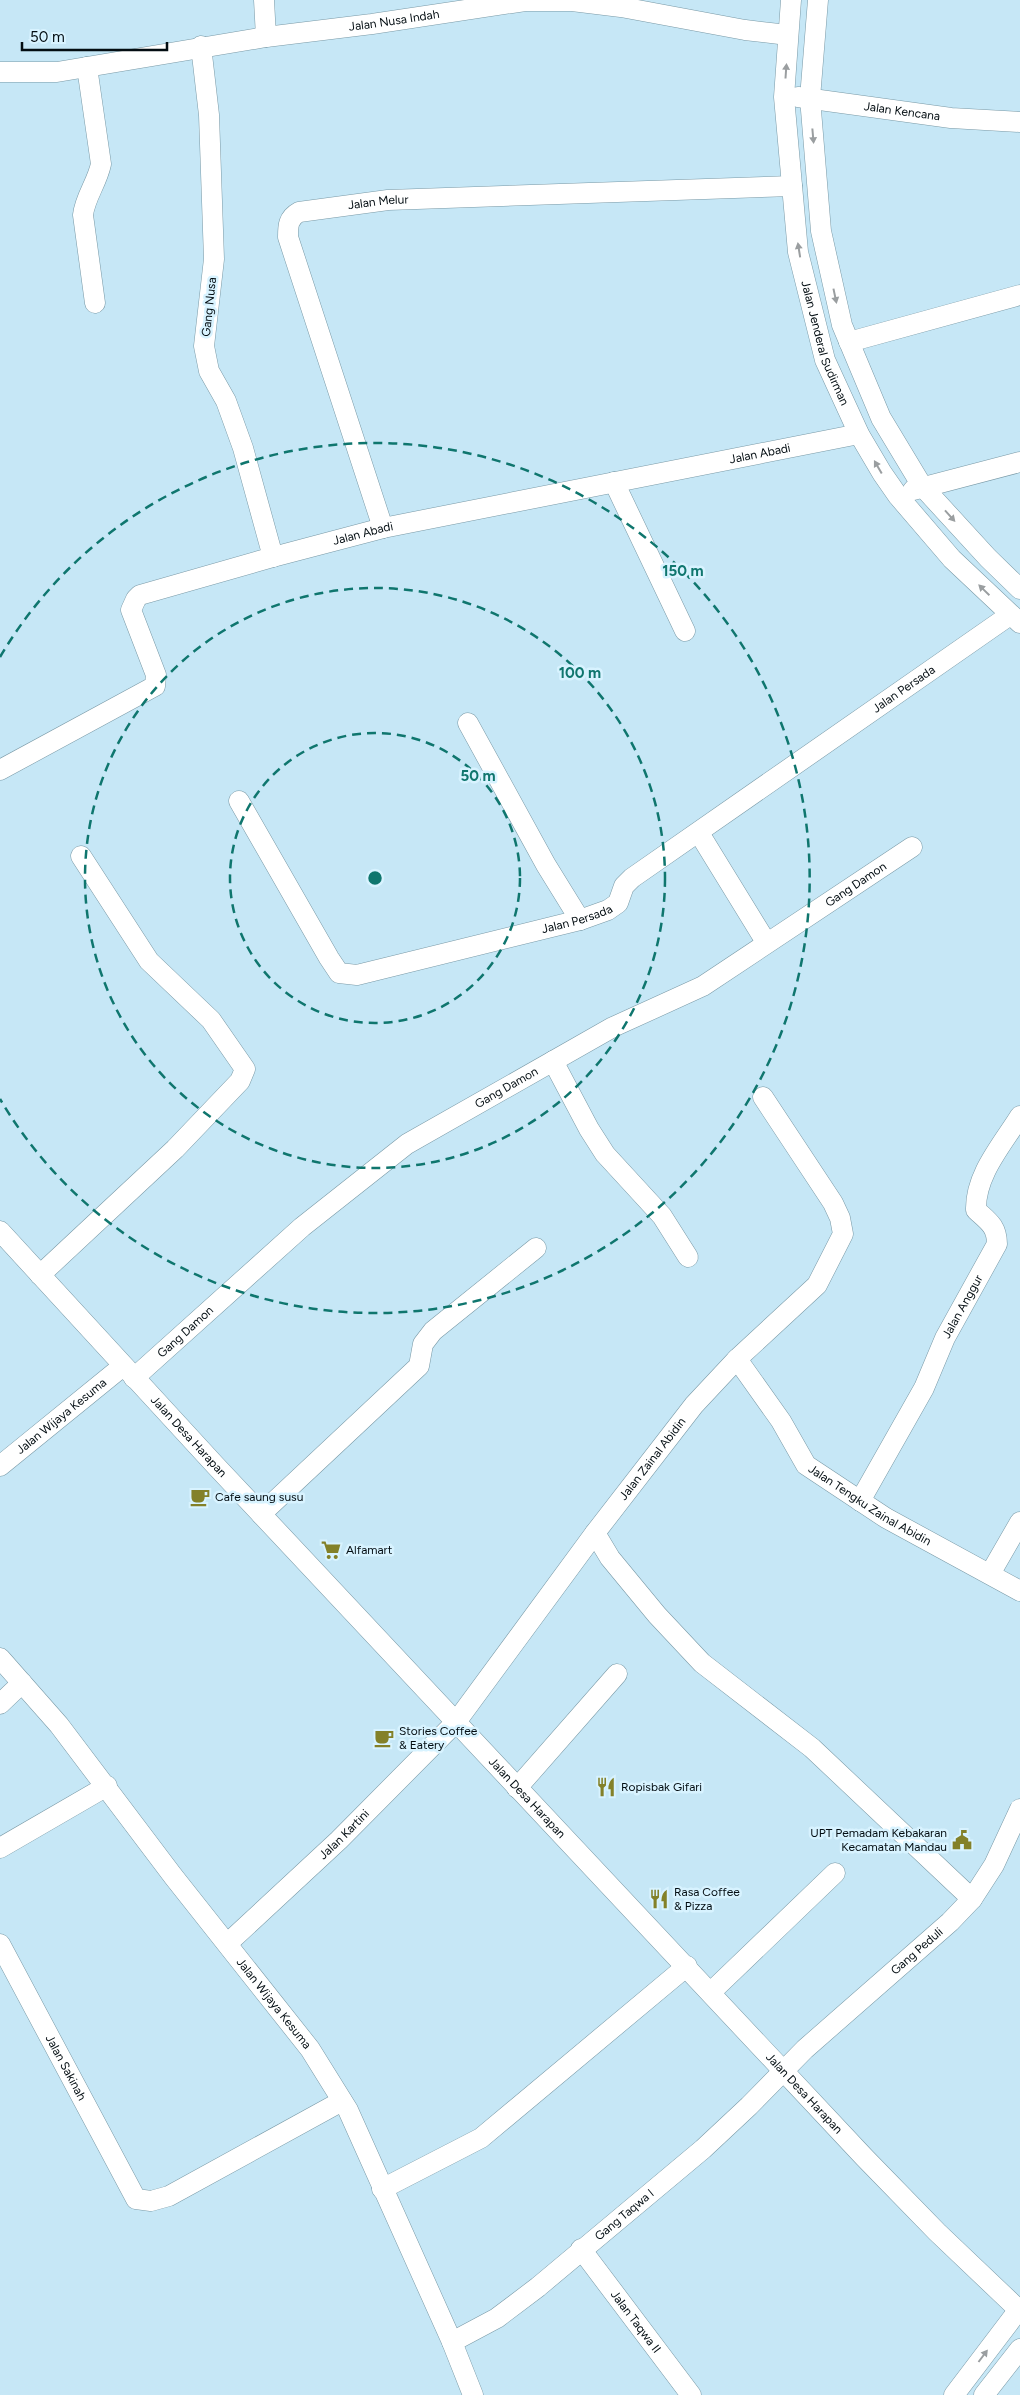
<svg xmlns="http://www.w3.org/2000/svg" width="1020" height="2395" font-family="Figtree,sans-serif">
<rect width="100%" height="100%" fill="#c6e7f6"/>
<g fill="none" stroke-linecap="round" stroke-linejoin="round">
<defs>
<g id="minor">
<path d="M264,0L266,37"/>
<path id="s1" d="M791,0L784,97L798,252L825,360L859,434L882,473L898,496L952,559L1020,623"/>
<path d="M818,0L810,98L821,231L842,325L881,418L922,486L988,558L1020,589"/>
<path d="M201,46L209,115L214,259L204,346L209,371L226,401L243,448L273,557"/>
<path d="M87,67L101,164C97,183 85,197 83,215L95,303"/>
<path id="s2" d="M0,72H57L266,37L372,24L525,1H572L621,7L745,30L788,35"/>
<path id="s3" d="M798,97L951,118L1020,122"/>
<path d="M849,342L1020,295"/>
<path d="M614,482L685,631"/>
<path d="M913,490L1020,462"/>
<path id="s4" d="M383,528L288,237C288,226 288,218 299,212L388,200L792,186"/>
<path d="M468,723L546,865L580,920"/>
<path id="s5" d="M0,770L155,686L156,675L131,610L136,599L140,595L273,557L383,528L859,434"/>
<path id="s6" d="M239,801L329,958L339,973L357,975L580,920L608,910L618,903L624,886L632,878L1010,615"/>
<path d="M699,833L766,942"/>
<path d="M553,1061L589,1129L605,1154L662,1216L688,1257"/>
<path id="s7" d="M0,1231L215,1465L864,2157L937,2232L1020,2311"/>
<path d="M40,1275L175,1149L240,1081L245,1069L211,1020L149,961L81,856"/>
<path id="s8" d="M737,1359L781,1421L806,1465L886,1518L1020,1591"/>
<path id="s9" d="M134,1378L302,1227L407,1144L613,1027L703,986L912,847"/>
<path id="s10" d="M0,1466L123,1366"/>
<path id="s11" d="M860,1501L924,1388L945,1338L997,1244C997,1226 988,1221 976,1210C975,1175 1002,1145 1020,1116"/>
<path d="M261,1514L419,1366L423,1344L433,1331L536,1248"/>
<path d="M595,1533L610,1558L657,1615L702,1663L812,1748L972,1899"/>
<path d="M990,1574L1020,1522"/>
<path id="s12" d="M0,1658L59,1725L173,1876L310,2049L348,2110L452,2342L473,2395"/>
<path d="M0,1704L22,1683"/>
<path d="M517,1788L617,1674"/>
<path d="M0,1848L107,1786"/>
<path id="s13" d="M228,1943L339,1840L456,1722L595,1533L694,1405L737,1359L817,1285L843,1234L840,1218L833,1203L763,1097"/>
<path id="s14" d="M0,1944L136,2199L151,2201L169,2196L342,2101"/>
<path d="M711,1992L835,1873"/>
<path d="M382,2189L481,2138L687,1966"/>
<path id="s15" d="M581,2249L691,2395"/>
<path id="s16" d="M452,2342L497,2318L538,2287L703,2149L749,2106L805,2049L950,1922L972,1899L994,1865L1020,1809"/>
<path d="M954,2395L1020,2308"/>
<path d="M984,2395L1020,2349"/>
</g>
</defs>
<use href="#minor" stroke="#7999a6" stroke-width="21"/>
<use href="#minor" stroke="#fff" stroke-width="20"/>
</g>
<defs><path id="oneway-solid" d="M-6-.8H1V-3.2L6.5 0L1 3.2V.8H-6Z" transform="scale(1.25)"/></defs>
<g fill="#9a9ea0">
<use href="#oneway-solid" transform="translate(786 71) rotate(-86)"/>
<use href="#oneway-solid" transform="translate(813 136) rotate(85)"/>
<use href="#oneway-solid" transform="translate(799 250) rotate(-99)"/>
<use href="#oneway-solid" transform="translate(835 296) rotate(78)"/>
<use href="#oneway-solid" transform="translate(878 467) rotate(-120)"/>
<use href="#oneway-solid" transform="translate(950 516) rotate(48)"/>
<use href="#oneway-solid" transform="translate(984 590) rotate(-136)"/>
<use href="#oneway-solid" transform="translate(983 2356) rotate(-53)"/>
</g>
<g fill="none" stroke="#0f766e" stroke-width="2.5" stroke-dasharray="9 6">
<circle cx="375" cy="878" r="145"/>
<circle cx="375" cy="878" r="290"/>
<path d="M0 657A435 435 0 1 1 0 1099"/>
</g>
<defs>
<symbol id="cafe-bare" viewBox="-9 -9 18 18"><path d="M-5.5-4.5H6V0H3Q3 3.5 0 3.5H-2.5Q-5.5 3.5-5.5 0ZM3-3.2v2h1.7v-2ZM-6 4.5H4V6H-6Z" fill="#838129" stroke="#d8f3ff" stroke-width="2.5" paint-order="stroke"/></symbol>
<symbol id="supermarket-bare" viewBox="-9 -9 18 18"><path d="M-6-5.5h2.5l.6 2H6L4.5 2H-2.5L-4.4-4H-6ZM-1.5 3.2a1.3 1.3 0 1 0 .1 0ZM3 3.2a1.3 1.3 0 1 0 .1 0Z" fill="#838129" stroke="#d8f3ff" stroke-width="2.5" paint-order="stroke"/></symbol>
<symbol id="restaurant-bare" viewBox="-9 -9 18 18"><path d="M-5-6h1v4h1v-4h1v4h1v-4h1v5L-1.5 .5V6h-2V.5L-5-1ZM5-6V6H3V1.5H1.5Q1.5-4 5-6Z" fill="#838129" stroke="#d8f3ff" stroke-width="2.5" paint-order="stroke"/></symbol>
<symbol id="civic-bare" viewBox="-9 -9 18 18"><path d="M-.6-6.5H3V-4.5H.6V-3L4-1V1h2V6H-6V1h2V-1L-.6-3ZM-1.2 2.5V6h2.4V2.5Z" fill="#838129" stroke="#d8f3ff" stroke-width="2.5" paint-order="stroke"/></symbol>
</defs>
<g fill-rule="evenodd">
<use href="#cafe-bare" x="186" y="1483" width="28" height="28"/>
<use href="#supermarket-bare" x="317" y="1536" width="28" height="28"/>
<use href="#cafe-bare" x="370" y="1724" width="28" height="28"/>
<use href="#restaurant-bare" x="592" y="1773" width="28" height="28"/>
<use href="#civic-bare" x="948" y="1826" width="28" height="28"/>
<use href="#restaurant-bare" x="645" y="1885" width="28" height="28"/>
</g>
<g text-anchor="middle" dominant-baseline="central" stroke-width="5" stroke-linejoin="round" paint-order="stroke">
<g font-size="12" fill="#030d12" stroke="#d8f3ff">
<text stroke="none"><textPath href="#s2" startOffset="398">Jalan Nusa Indah</textPath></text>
<text stroke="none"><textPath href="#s3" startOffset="105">Jalan Kencana</textPath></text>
<text stroke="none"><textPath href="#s4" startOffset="415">Jalan Melur</textPath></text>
<text transform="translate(209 307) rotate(-84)">Gang Nusa</text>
<text stroke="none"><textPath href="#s1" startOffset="348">Jalan Jenderal Sudirman</textPath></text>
<text stroke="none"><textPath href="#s5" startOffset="911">Jalan Abadi</textPath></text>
<text stroke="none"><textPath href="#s5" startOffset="506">Jalan Abadi</textPath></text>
<text stroke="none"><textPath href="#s6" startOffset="849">Jalan Persada</textPath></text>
<text stroke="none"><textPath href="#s9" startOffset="879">Gang Damon</textPath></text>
<text stroke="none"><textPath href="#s6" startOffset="444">Jalan Persada</textPath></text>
<text stroke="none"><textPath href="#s9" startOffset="474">Gang Damon</textPath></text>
<text stroke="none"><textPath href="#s11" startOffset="220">Jalan Anggur</textPath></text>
<text stroke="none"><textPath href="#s9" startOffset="69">Gang Damon</textPath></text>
<text stroke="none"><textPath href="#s10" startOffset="79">Jalan Wijaya Kesuma</textPath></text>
<text stroke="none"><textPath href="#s7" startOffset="279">Jalan Desa Harapan</textPath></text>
<text stroke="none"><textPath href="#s13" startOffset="646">Jalan Zainal Abidin</textPath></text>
<text stroke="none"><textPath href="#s8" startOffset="202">Jalan Tengku Zainal Abidin</textPath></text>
<text stroke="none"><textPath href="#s7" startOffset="774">Jalan Desa Harapan</textPath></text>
<text stroke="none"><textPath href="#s13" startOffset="159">Jalan Kartini</textPath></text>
<text stroke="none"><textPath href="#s16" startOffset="609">Gang Peduli</textPath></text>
<text stroke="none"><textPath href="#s12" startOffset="441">Jalan Wijaya Kesuma</textPath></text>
<text stroke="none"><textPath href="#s14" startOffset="140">Jalan Sakinah</textPath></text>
<text stroke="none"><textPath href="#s7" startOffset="1179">Jalan Desa Harapan</textPath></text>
<text stroke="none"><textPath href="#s16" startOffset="215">Gang Taqwa I</textPath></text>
<text stroke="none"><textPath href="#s15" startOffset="91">Jalan Taqwa II</textPath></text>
</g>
<g font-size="12" fill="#030d12" stroke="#d8f3ff" text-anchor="start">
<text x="215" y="1497">Cafe saung susu</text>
<text x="346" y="1550">Alfamart</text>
<text x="399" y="1731">Stories Coffee<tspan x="399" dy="14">&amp; Eatery</tspan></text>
<text x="621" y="1787">Ropisbak Gifari</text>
<text x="947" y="1833" text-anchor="end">UPT Pemadam Kebakaran<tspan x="947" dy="14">Kecamatan Mandau</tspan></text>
<text x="674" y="1892">Rasa Coffee<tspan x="674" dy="14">&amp; Pizza</tspan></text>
</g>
</g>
<circle cx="375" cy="878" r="8" fill="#0f766e" stroke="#d8f3ff" stroke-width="2.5"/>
<g font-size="15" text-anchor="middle" font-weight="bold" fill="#0f766e" stroke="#d8f3ff" stroke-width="5" stroke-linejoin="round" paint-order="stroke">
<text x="683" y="576">150 m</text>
<text x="580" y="678">100 m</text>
<text x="478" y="781">50 m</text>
</g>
<path d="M22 42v8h145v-8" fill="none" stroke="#030d12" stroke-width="2.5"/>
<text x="30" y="42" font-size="15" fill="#030d12" stroke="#d8f3ff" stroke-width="4" paint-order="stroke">50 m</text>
</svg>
